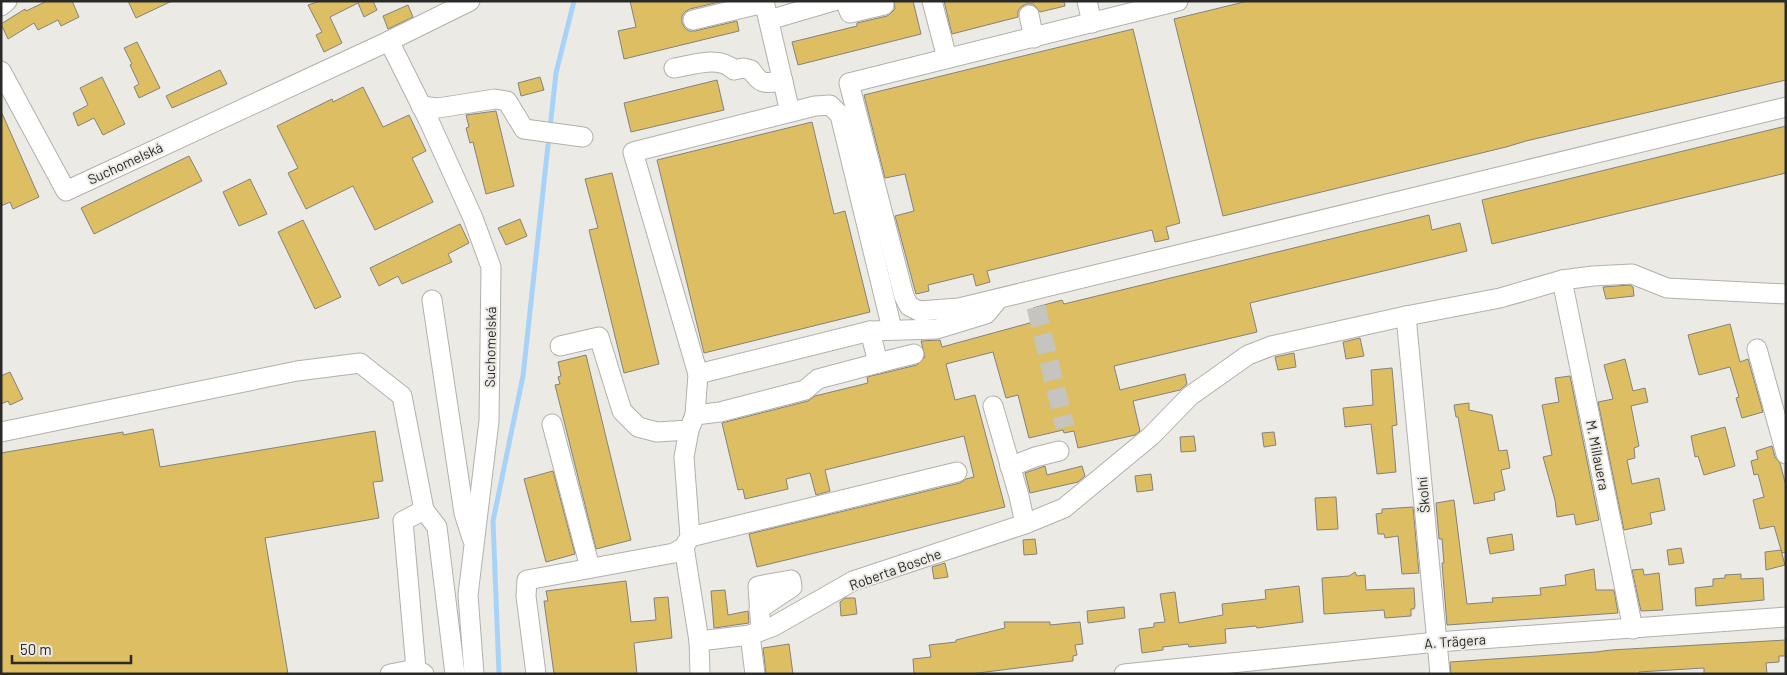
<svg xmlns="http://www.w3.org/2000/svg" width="1787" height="675" font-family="Barlow,sans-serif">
<rect width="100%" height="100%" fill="#eceae5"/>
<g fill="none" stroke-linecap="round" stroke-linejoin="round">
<g stroke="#a8d3f9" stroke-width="5">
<path d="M550,128L556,73L574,1"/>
<path d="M499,674L493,521L523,376L549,136"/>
</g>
</g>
<g fill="#debe62" stroke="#84827d">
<path d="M47,1H72L79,17L61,26L58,20L38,30L34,23L8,39L1,24L25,9L26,11Z"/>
<path d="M128,1H172L136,18Z"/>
<path d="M320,1H373L377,10L364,17L358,3L330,17L342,43L324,52L316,35L322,32L308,5Z"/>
<path d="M630,1H723L690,9L685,12L682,16V23L685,28L689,31H695L737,21L739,31L624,59L618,31L636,27Z"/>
<path d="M894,1H913L921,34L798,65L792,42L857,26V23L887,16L891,13L895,9Z"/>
<path d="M944,1H1064L1065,6L1040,12L1033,4H1026L1021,7L1018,11V17L952,34Z"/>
<path d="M1248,1H1786V80L1526,141L1506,147L1223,216L1174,19Z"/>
<path d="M408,5L413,17L388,29L383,16Z"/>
<path d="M1133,29L1180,223L1166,227L1169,239L1155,242L1152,230L987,271L990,282L976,286L973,274L928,285L929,291L916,294L895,216L914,211L905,174L885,178L864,95Z"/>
<path d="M137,42L160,88L139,98L134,87L139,84L130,65L132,64L124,48Z"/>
<path d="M220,70L227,84L172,108L166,96Z"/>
<path d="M102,77L125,124L103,135L94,118L78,126L73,113L88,105L80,88Z"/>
<path d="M540,77L544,90L521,96L518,83Z"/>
<path d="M717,80L724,110L631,132L624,103Z"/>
<path d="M363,87L383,127L409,115L426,151L412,158L433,202L375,230L353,186L306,209L288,173L298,168L277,126L332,99L333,102Z"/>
<path d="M1,111L39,197L13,209L10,202L1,206Z"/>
<path d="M496,111L514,186L486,194L473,142L470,143L466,128L469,127L466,115Z"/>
<path d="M812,122L834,214L845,211L870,312L704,353L657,160Z"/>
<path d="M1786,126V173L1492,244L1482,200Z"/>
<path d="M189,156L202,181L94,234L81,208Z"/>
<path d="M612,173L659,364L624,373L589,230L598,228L585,179Z"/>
<path d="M250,179L267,214L239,226L223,192Z"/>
<path d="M1429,215L1432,230L1460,223L1467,251L1250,303L1257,332L1114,366L1120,390L1185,374L1187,384L1180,390L1133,401L1140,431L1135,435L1078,448L1074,431L1064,433L1063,430L1029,438L1018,395L1006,398L993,352L946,364L955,400L975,395L1005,507L757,567L749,534L960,483L966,479L974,477L964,436L825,470L830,491L816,495L810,473L786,479L788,489L745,499L743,489L738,490L722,423L808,401L815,396L868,383L867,377L917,365L925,357L921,341L940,340L942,347L1037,321L1033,308L1062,300L1064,304Z"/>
<path d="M520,219L527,236L506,245L498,228Z"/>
<path d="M303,220L341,297L315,309L278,232Z"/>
<path d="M460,224L469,243L448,254L452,262L402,284L398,276L379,286L370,268Z"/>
<path d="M1630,285L1633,287L1634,296L1606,299L1603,287Z"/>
<path d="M1730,324L1740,362L1748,359L1763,412L1742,418L1736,398L1739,397L1730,367L1699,375L1688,335Z"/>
<path d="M1360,338L1364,356L1346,359L1343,342Z"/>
<path d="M1294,353L1296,367L1278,370L1275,357Z"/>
<path d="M586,355L631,540L596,549L555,385L560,384L558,377L561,376L558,362Z"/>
<path d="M1625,359L1633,391L1645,388L1648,402L1631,406L1639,446L1634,448L1635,458L1627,460L1632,484L1659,478L1665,510L1650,513L1652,524L1624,530L1598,402L1613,399L1604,365Z"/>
<path d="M1392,368L1397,425L1392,426L1396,472L1377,474L1371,424L1345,427L1343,408L1373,405L1371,370Z"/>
<path d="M10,372L23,399L10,405L8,401L1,404V376Z"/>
<path d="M1570,376L1599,520L1576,525L1574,514L1557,517L1555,500L1543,457L1552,455L1542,405L1559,402L1555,378Z"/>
<path d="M1469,403V410L1492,415L1499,451L1507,450L1510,468L1501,470L1505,490L1494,493L1495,500L1474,504L1458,417H1456L1454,405Z"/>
<path d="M1725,427L1735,466L1704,475L1698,456L1695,457L1691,436Z"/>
<path d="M153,429L160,467L375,431L383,481L373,482L379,518L265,538L288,674H1V453L123,432V435Z"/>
<path d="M1274,432L1276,445L1264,447L1262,433Z"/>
<path d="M1194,436L1196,451L1181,452L1180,437Z"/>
<path d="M1772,446L1775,457L1780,463L1786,486V552L1782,553L1774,526L1760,529L1753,500L1764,497L1758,474L1754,475L1751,461L1758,459L1756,451Z"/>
<path d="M1045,466L1047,475L1082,466L1085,476L1078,482L1030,493L1025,473Z"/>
<path d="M553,471L575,554L546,562L524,479Z"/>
<path d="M1151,474L1153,490L1137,492L1135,476Z"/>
<path d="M1336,497L1338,529L1317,530L1315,498Z"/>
<path d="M1454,500L1467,604L1493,602L1492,598L1541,595L1540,588L1566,585L1565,575L1594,569L1596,590H1614L1618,613L1447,625L1442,563H1444L1442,539H1439L1436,503Z"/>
<path d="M1413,507L1419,573L1402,574L1398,536L1385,538L1384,534H1378L1376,514L1382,513V509Z"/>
<path d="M1512,534L1514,550L1490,554L1487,538Z"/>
<path d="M1035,539L1037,554L1024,555L1023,540Z"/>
<path d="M1681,548L1684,563L1669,565L1667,550Z"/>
<path d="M1781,550L1785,565L1766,570L1765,552Z"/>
<path d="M945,563L948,577L934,579L932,567Z"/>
<path d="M1643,569L1644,575L1659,573L1663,610L1641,611L1632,570Z"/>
<path d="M1355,572L1357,576L1365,575L1366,590L1414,588L1415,606L1414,609H1411V616L1385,618L1384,610L1324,614L1322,578L1349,576Z"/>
<path d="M1741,574V579L1763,578L1764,600L1696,606L1695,588L1713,586V579L1725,578V575Z"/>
<path d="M626,581L631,622L656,620L654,598L668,597L672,638L634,643L637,674H554L544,601H548L546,591Z"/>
<path d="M1299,586L1303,622L1257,628L1256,626L1225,629L1226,643L1189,647L1188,644L1163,647V650L1142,653L1139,629L1154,627V623L1165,622L1160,594L1175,592L1179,623L1223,615L1222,604L1266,599L1265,590Z"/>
<path d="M725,590L728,615L748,611L749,623L714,628L711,591Z"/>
<path d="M845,598H855L857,614L841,616L840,602Z"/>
<path d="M1124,607L1125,618L1088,623L1087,611Z"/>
<path d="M1004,622H1050V625L1080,622L1083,644L1075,645L1077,655L1073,656V661L970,674H914L913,659L931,657L929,645L956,642V640L1005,628Z"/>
<path d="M1786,640V656H1779V662L1766,663L1767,674H1704V668L1639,672V674H1451L1450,662L1596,652L1611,650Z"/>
<path d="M789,644L793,674H766L763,648Z"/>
</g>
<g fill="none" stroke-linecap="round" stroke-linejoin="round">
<path stroke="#c5c4bf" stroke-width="19" stroke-dasharray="19 9" stroke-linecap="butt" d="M1036,307L1065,427"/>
<defs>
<g id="minor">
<path d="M764,1L790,112"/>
<path d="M845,1L850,13L884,5"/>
<path d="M932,1L947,58"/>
<path d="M1087,1L1092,23"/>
<path d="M1178,1L849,83L904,296L909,306L919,311L959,308L1786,107"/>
<path d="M1,6L7,1"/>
<path d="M1029,15L1034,38"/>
<path d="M693,20L764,3"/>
<path d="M769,20L834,1"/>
<path d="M389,41L429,121L473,218L491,267L489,421L468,595L474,674"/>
<path d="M674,68C693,65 719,55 734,70L743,68L751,70C762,86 765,83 783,81"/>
<path d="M1,71L66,191L389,41L470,1"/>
<path d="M421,106L438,108L495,99L507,101L524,129L583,137"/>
<path d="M1562,280L1633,629"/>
<path d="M432,300L464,513L472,538"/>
<path d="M1406,316L1440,674"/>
<path d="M560,346L599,337L622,411L638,427L657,432L689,430"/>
<path d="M1757,349L1786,454"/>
<path d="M878,363L914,354"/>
<path d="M698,374L870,331L937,329L986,314L996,302"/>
<path d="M993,406L1019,496L1025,524"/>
<path d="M695,415L698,374L633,152L815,106L830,105L840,115L892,329"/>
<path d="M552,424L590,568"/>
<path d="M1,432L297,371L360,363L402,396L424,510L437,527L455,674"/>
<path d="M1010,467L1035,457L1059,451"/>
<path d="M424,510L403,521L416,669L424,674"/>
<path d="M690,537L957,472"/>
<path d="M684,547L699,641"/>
<path d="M759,609L792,587L791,580L758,586L761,631"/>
<path d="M750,635L755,674"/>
<path d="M390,674L416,669"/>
<path d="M536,674L526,596L527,580L674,553L684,547L690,537L684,457L689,430L695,415L720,412L805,390L818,379L878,363L870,331"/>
<path d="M700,674L699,641L750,635L774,626L853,581L1025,524L1064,508L1151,436L1190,396L1248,355L1271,346L1406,316L1500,298L1562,280L1593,276L1632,274L1667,288L1786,294"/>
<path d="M1124,674L1437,642L1786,617"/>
</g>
</defs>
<use href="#minor" stroke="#b2b0ab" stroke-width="21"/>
<use href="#minor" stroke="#fff" stroke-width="19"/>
</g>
<g text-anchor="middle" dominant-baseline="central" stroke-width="4" stroke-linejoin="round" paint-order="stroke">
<g font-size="14" fill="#2a2a28" stroke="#eceae5">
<text transform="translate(125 163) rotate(-25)">Suchomelská</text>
<text transform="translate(490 347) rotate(-89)">Suchomelská</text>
<text transform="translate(1598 455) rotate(79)">M. Millauera</text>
<text transform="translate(1423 495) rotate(-95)">Školní</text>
<text transform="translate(895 569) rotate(-20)">Roberta Bosche</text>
<text transform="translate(1455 641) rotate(-4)">A. Trägera</text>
</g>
</g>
<rect width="1787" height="675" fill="none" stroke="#2a2a28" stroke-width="5"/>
<path d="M12 655v8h119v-8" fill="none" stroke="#2a2a28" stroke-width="2.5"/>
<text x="20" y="655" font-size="15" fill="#2a2a28" stroke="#eceae5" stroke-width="4" paint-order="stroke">50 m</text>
</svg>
